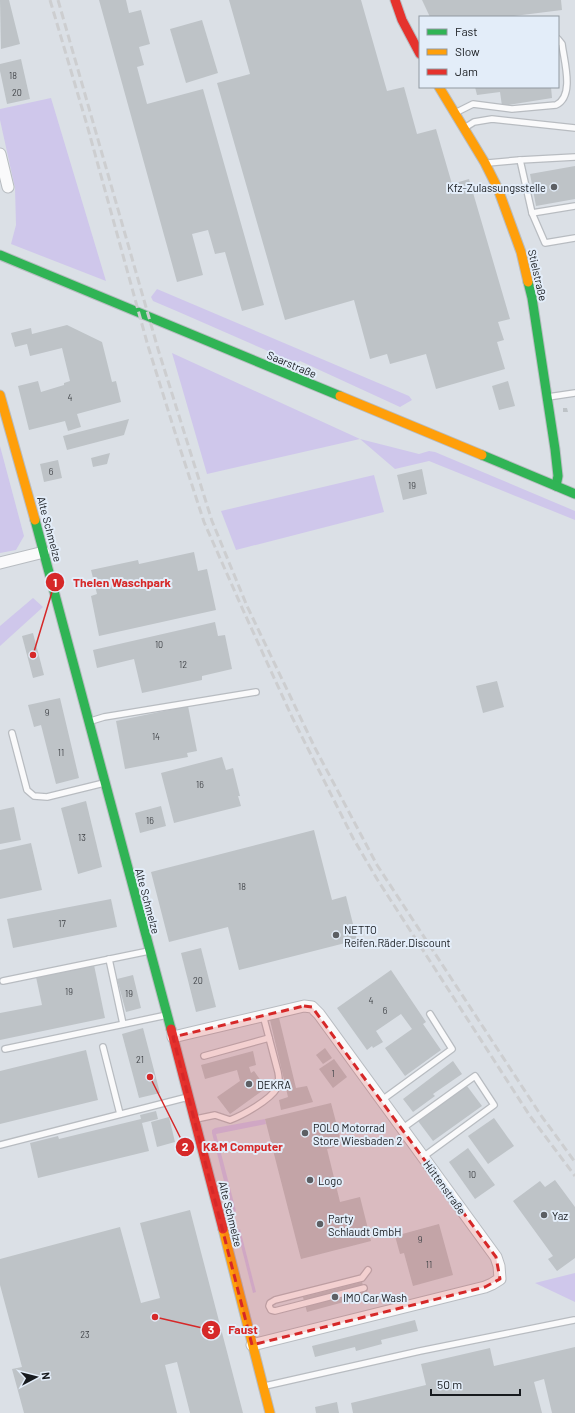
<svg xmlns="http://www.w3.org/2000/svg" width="575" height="1413" font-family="Barlow,sans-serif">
<rect width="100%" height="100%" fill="#dbe0e6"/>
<g fill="#cfc7eb">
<path d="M51,98L106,281L11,244L16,225L15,188L0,120V109Z"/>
<path d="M157,289L409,396L412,400L400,407L300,361L296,363C248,343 201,321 153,301L151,297Z"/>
<path d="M172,353L360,439L419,454L429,451L435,452L575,511V520L429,461L395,469L360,439L207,474Z"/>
<path d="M0,446L24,536L16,550L0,553Z"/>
<path d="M374,475L384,512L236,550L221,511Z"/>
<path d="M33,598L43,607L0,646V626Z"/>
<path d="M265,1119L266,1124L216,1134L236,1211L232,1213L212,1133V1130L215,1128Z"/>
<path d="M240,1229L256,1292L253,1293L237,1230Z"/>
<path d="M575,1273V1302L535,1283Z"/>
</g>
<g fill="#bec3c7">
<path d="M0,0H9L20,44L1,49Z"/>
<path d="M99,0H126L129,13L141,10L150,44L139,47L144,65L137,67L147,104L203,89L264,305L242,311L225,252L215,254L208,230L192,234L203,275L177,282Z"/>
<path d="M229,0H361L387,91L404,87L417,134L436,129L452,184L469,179L510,319L498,322L504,340L497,342L505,369L436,389L426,354L390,364L387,354L370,359L354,300L285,320L217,83L250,74Z"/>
<path d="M422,0H561L562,10L507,17H430Z"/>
<path d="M202,20L218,73L186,83L170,29Z"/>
<path d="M21,59L30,99L7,104L0,71V64Z"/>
<path d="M475,87H551L552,98L502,106L500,92L477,95Z"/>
<path d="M575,166V199L536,206L530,174Z"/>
<path d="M67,325L102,342L112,382L116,381L121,402L77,414L81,427L68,431L65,421L29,430L18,386L38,381L41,392L64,385V383L70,381L62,348L30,356L27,344L15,347L11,333L31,328L32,334Z"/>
<path d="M508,381L515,406L499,410L492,386Z"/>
<path d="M563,408H567L568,412H563Z"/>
<path d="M129,419L124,435L67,450L63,436Z"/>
<path d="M110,453L107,464L93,467L91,458Z"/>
<path d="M58,460L62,478L44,482L40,464Z"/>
<path d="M422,469L427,494L403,500L397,475Z"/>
<path d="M194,552L198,571L207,569L216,610L99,636L91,596L97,594L91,570L138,560L139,564Z"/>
<path d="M215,622L218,636L225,635L232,669L202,676V680L142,693L134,659L97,668L93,650Z"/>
<path d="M33,633L44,675L33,678L22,636Z"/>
<path d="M497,681L504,707L483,713L476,686Z"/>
<path d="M60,698L79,778L56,784L41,725L34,727L28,705Z"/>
<path d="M188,706L197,751L187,753L188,757L125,769L116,721Z"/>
<path d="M222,757L226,770L233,768L240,796H238L241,806L174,823L161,773Z"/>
<path d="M86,801L102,867L78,874L61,808Z"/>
<path d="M161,806L166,826L140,833L135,813Z"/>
<path d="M14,807L21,840L0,844V810Z"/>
<path d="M314,830L332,900L346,896L357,940L239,970L228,927L169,942L151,872Z"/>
<path d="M31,843L42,890L0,899V850Z"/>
<path d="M111,899L117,927L13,948L7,919Z"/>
<path d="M201,948L216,1007L196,1012L181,953Z"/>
<path d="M94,965L105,1018L0,1040V1013L42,1005L36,977Z"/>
<path d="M391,970L426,1022L423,1024L441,1050L405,1076L385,1048L412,1029L401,1014L376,1031L383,1042L373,1048L372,1046L367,1050L337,1008Z"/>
<path d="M133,975L141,1008L126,1012L117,979Z"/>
<path d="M279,1018L296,1088L307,1086L313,1102L281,1110L279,1100L288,1097L270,1020Z"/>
<path d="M143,1028L160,1093L139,1098L122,1034Z"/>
<path d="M325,1048L332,1058L323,1064L316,1055Z"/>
<path d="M86,1050L98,1100L0,1124V1071Z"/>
<path d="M253,1051L256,1065L249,1067L251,1073L254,1071L266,1088L230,1114L217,1097L240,1081L237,1070L205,1079L201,1065Z"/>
<path d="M334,1059L347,1077L333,1088L319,1069Z"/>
<path d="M453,1061L462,1074L433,1094L435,1096L413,1112L403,1099Z"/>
<path d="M467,1086L482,1106L433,1141L418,1121Z"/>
<path d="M331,1103L342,1145L327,1149L340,1202L360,1197L371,1241L301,1259L265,1119Z"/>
<path d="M156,1111L158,1119L142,1123L149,1151L38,1178L30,1143L58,1136L59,1139L141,1119L140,1115Z"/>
<path d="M169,1117L175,1142L157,1147L151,1122Z"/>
<path d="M494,1118L514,1146L488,1164L468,1136Z"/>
<path d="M468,1148L495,1185L475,1199L449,1162Z"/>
<path d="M555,1180L575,1207V1258L557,1271L548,1259L553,1256L513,1201L540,1181L545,1187Z"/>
<path d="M190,1210L243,1413H190L177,1362L165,1365L177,1413H24L12,1369L22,1367L0,1285V1259L120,1227L141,1303L160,1298L140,1223Z"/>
<path d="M439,1224L453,1275L413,1286L404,1253L400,1254L395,1236Z"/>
<path d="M362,1282L366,1296L307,1312L303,1297Z"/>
<path d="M415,1320L418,1331L381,1340L382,1344L356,1351L355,1347L315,1357L312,1346Z"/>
<path d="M575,1347V1413H552L544,1379L534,1382L542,1413H353L351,1403L426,1385L421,1364L490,1348L494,1366Z"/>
<path d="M337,1402L339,1413H316L315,1407Z"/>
</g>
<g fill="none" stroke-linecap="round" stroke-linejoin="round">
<defs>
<g id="lane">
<path d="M455,113L473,104L512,109L556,105C575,96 564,61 562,44L558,39"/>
<path d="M466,127L474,122L492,119L575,128"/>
<path d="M520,160L575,157"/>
<path d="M488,163L520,160L532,213L545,243L575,238"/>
<path d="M532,213L575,206"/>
<path d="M548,397L575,393"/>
<path d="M91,721L104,717L256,692"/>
<path d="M12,733L27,790L34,796L47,797L104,783"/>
<path d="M109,959L123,1024"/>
<path d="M3,981L149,951"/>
<path d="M103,1047L120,1114"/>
<path d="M5,1049L167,1015"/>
<path d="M204,1056L269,1038"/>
<path d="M382,1100L452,1049L430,1014"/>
<path d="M196,1119L215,1115L230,1120C243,1115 270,1100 277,1088C280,1082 279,1077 278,1072L263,1015"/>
<path d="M403,1128L475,1076L494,1105L423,1157"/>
<path d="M0,1145L188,1097"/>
<path d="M364,1288L275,1311L271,1310L269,1306L270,1303L275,1300L362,1278L368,1270"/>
<path d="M265,1386L420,1351L574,1320"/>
</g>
<g id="street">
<path d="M0,154L8,187"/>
<path d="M0,563L44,552"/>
<path d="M173,1037L304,1006L312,1007L319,1014L496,1257L499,1266L500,1279L492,1284L485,1287L252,1345"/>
</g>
<g id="fast">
<path d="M0,255L340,396"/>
<path d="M528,282L532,298L555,449L558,476L556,486"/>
<path d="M482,455L575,494"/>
<path d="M35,520L171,1029"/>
</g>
<g id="slow">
<path d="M439,87L485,163L498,189L521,252L528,282"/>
<path d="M0,395L35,520"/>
<path d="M340,396L482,455"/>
<path d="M223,1229L270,1413"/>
</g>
<g id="jam">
<path d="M395,0L402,20L420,54"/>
<path d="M171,1029L223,1229"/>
</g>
</defs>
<use href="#lane" stroke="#b8bcc1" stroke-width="8"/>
<use href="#street" stroke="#b8bcc1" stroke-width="13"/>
<use href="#fast" stroke="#b8bcc1" stroke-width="11"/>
<use href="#slow" stroke="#b8bcc1" stroke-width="11"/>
<use href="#jam" stroke="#b8bcc1" stroke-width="11"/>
<use href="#lane" stroke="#fafafb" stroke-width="5.5"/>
<use href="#street" stroke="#fafafb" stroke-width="11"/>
<use href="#fast" stroke="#30b455" stroke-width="9"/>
<use href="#slow" stroke="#ff9f0a" stroke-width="9"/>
<use href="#jam" stroke="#e5322d" stroke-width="9"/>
<g stroke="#cdced0" stroke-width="3" stroke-dasharray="8 4" stroke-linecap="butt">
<path d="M50,0L87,125L148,346L178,442L204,522L243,610L292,717L353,838L377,879L530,1116L575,1176"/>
<path d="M58,0L158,349L212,521L247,606L315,748L377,865L540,1114L575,1162"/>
</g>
</g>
<path fill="#d62828" fill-opacity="0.2" stroke="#d62828" stroke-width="3" stroke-dasharray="8 5" stroke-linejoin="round" d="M304,1006L312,1007L496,1257L500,1279L485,1287L252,1345L173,1037Z"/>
<g fill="#5c5f64" stroke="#e3edf9" stroke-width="1.5">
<circle cx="554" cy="187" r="4"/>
<circle cx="336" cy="935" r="4"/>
<circle cx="249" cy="1084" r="4"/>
<circle cx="305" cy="1133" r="4"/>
<circle cx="310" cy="1180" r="4"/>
<circle cx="544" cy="1215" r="4"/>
<circle cx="320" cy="1224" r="4"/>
<circle cx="335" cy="1297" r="4"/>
</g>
<g text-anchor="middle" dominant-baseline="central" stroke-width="4" stroke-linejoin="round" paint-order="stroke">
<g font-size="9" fill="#414448">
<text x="13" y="75">18</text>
<text x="17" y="92">20</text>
<text x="70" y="397">4</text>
<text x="51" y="471">6</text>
<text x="412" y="485">19</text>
<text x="159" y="644">10</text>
<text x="183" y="664">12</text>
<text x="47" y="712">9</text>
<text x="156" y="736">14</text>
<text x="61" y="752">11</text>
<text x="200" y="784">16</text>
<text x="150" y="820">16</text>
<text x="82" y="837">13</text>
<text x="242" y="886">18</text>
<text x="62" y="923">17</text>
<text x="198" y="980">20</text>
<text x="69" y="991">19</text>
<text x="129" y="993">19</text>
<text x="371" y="1000">4</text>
<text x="385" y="1010">6</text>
<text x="140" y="1059">21</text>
<text x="333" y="1073">1</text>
<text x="472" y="1174">10</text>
<text x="420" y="1239">9</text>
<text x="429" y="1264">11</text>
<text x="85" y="1334">23</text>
</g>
<g font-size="11" fill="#171a1e" stroke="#e3edf9" text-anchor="start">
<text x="546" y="187" text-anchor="end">Kfz-Zulassungsstelle</text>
<text x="344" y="929">NETTO<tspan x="344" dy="13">Reifen.Räder.Discount</tspan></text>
<text x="257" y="1084">DEKRA</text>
<text x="313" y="1127">POLO Motorrad<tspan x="313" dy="13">Store Wiesbaden 2</tspan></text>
<text x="318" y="1180">Logo</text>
<text x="552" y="1215">Yaz</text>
<text x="328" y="1218">Party<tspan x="328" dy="13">Schlaudt GmbH</tspan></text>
<text x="343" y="1297">IMO Car Wash</text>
</g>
<g font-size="11" fill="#171a1e" stroke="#e3edf9">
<text transform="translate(538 275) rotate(77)">Stielstraße</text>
<text transform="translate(292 364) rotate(23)">Saarstraße</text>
<text transform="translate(50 529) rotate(75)">Alte Schmelze</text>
<text transform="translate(148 901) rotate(75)">Alte Schmelze</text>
<text transform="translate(445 1187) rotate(54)">Hüttenstraße</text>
<text transform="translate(231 1214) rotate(76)">Alte Schmelze</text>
</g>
</g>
<path fill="none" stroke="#d62828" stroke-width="1.5" d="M33 655L55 582M150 1077L185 1147M155 1317L211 1330"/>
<g fill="#d62828" stroke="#e3edf9" stroke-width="1.5">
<circle cx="33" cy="655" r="4"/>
<circle cx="150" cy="1077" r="4"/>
<circle cx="155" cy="1317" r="4"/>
<circle cx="55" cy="582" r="10"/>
<circle cx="185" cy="1147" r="10"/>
<circle cx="211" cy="1330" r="10"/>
</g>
<g font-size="12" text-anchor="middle" font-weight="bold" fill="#fff">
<text x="55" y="587">1</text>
<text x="185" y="1151">2</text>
<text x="211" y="1334">3</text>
</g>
<g font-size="12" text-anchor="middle" font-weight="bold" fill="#d62828" stroke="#e3edf9" stroke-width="4" stroke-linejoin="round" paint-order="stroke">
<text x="122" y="587">Thelen Waschpark</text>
<text x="243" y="1151">K&amp;M Computer</text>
<text x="243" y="1334">Faust</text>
</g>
<rect x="419" y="16" width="140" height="72" fill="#e3edf9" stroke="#9199a1"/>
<rect x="427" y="29" width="20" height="6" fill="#30b455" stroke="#9199a1"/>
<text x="455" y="36" font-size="12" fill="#171a1e">Fast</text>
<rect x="427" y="49" width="20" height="6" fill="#ff9f0a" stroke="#9199a1"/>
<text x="455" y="56" font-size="12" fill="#171a1e">Slow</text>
<rect x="427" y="69" width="20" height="6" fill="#e5322d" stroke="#9199a1"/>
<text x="455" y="76" font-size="12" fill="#171a1e">Jam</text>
<g transform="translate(36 1377) rotate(83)" stroke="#e3edf9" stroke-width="3" paint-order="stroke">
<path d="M0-3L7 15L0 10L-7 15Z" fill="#171a1e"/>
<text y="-6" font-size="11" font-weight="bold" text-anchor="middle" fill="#171a1e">N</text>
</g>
<path d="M431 1389v6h89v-6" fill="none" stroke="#171a1e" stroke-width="2"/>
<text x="437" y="1389" font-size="12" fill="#171a1e" stroke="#e3edf9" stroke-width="3" paint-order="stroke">50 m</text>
</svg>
